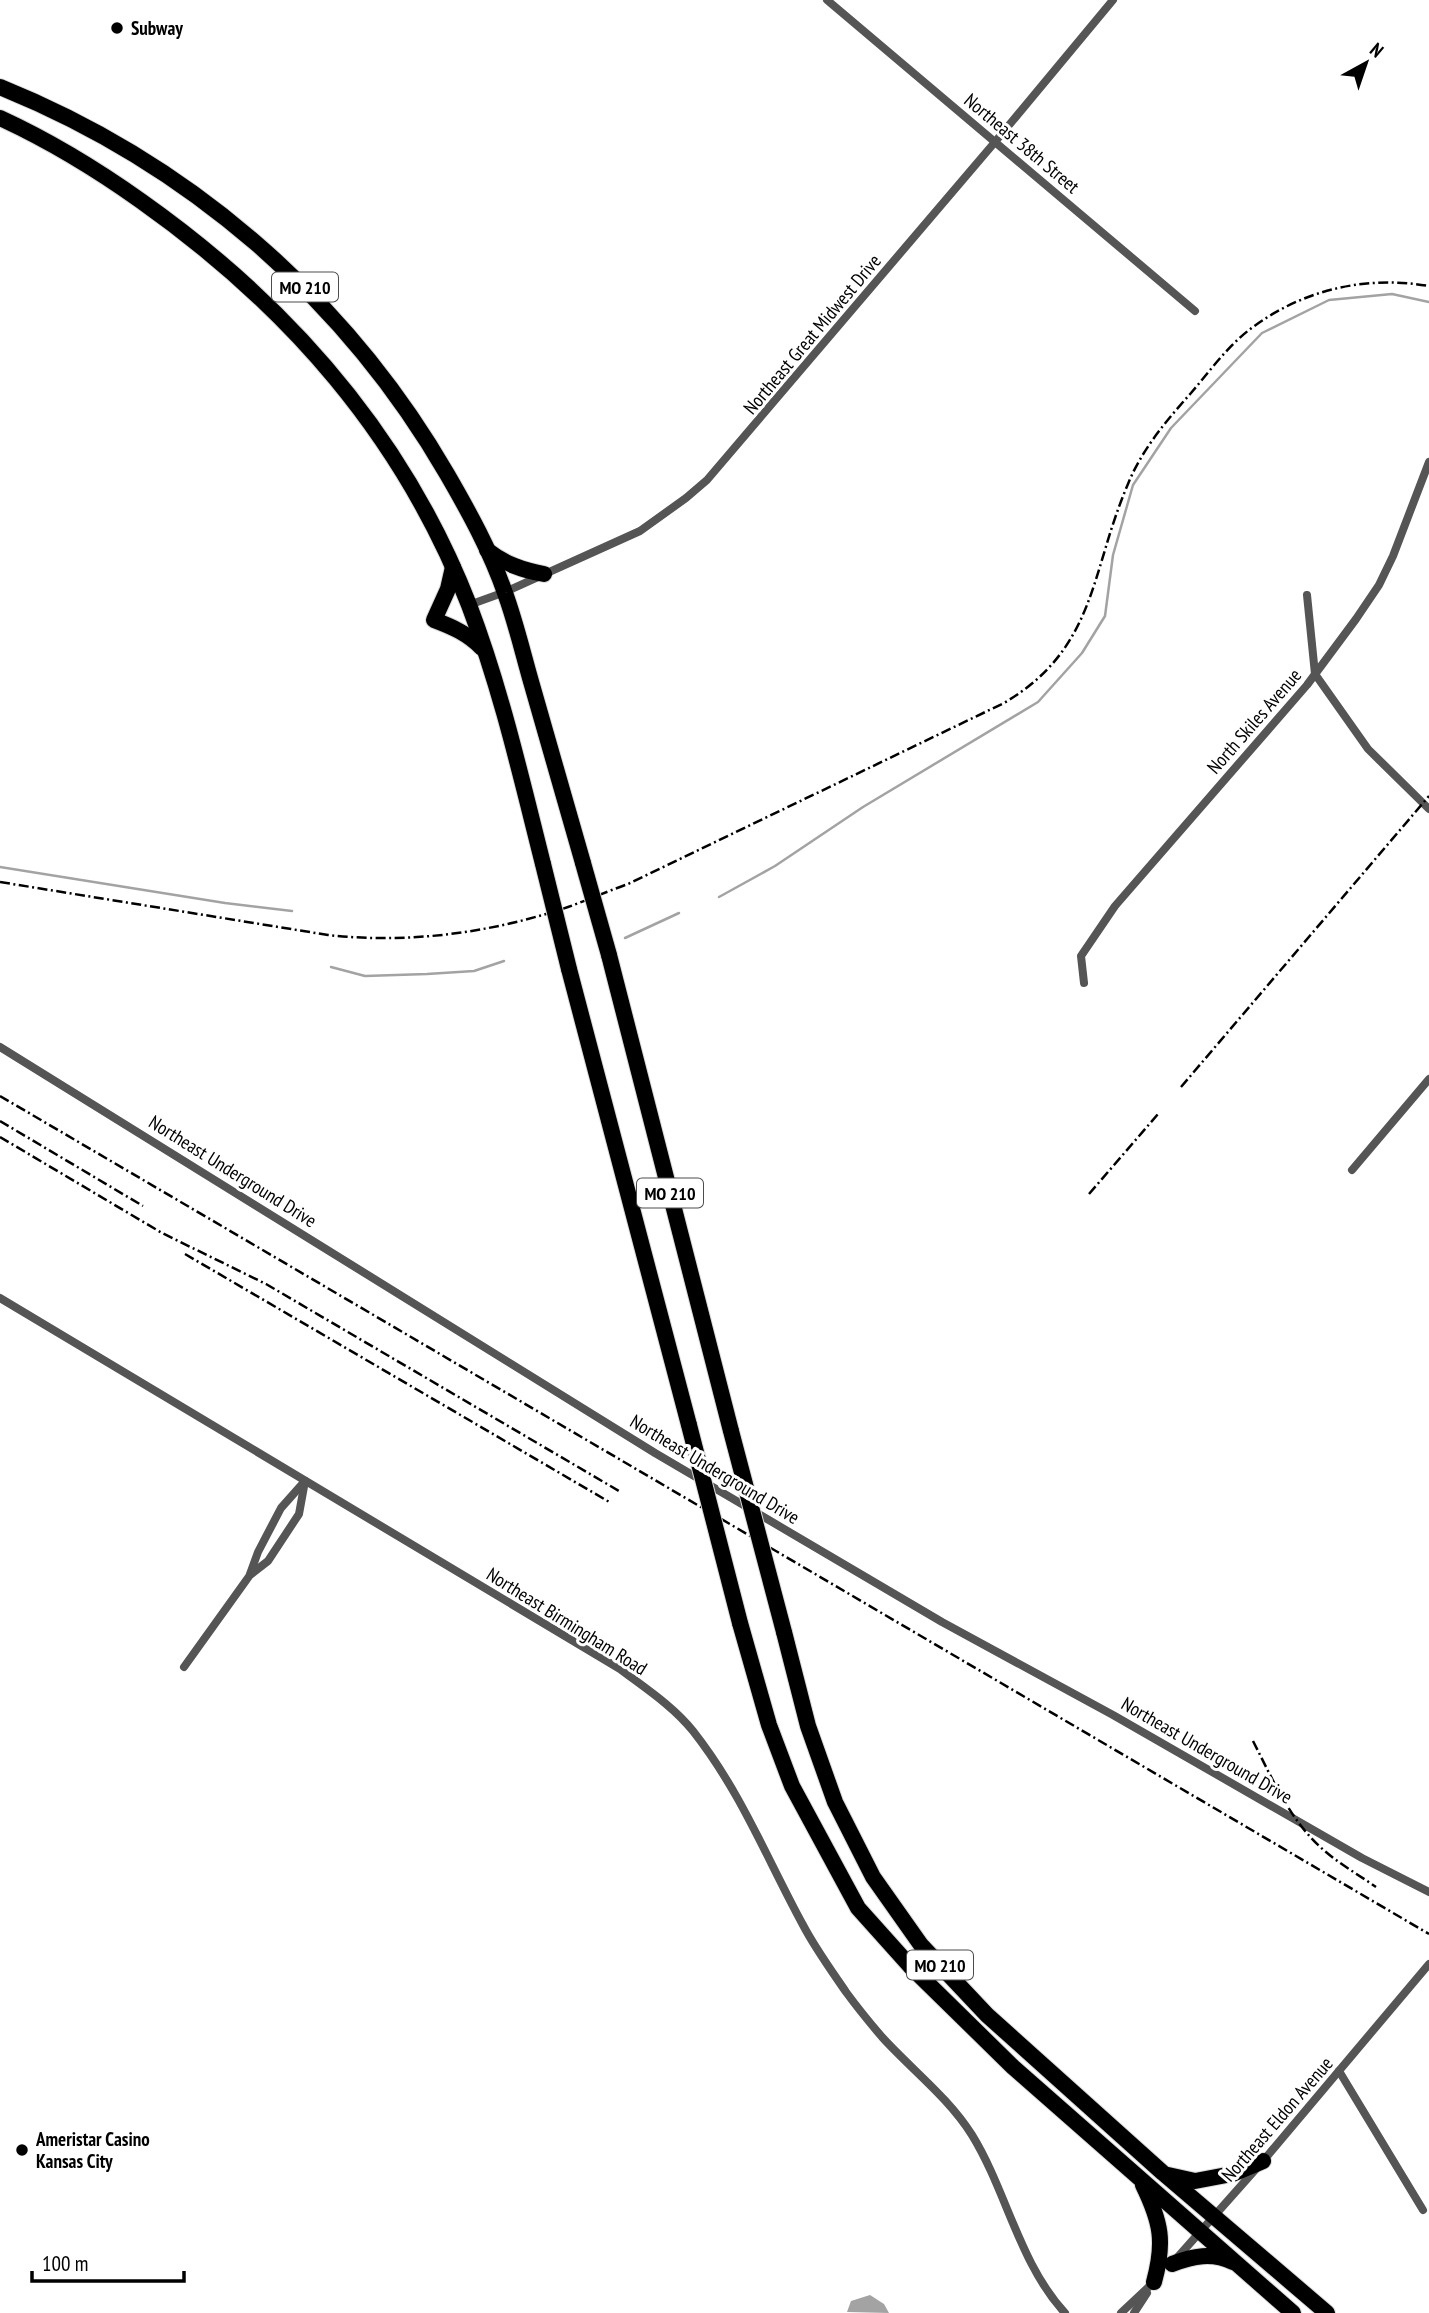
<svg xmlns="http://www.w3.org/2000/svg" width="1429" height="2313" font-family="'PT Sans Narrow',sans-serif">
<rect width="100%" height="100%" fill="#fff"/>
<path fill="#a3a3a3" d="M870,2295L884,2304L889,2313L847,2312L851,2301Z"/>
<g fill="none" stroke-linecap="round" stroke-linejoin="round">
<g stroke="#a3a3a3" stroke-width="2.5">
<path d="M0,867L225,903L292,911"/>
<path d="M719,897L775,866L863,807L1038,702L1082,653L1105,616L1113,555L1133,485L1171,428L1262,333L1329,300L1392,294L1429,302"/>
<path d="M625,938L679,913"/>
<path d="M331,967L365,976L427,974L474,971L504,961"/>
</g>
<defs>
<g id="highway">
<path d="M0,87C188,163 345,298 447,474C469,512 491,552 505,593C516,623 523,654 532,685C549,744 566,804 583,863"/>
<path d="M0,118C50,141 96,169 141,201C288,305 403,435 469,605C501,689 521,777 543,864"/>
<path d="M487,550C505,564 522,570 544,574"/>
<path d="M453,567L448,589L434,620C453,627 468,634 482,648"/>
<path d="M609,955L731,1431"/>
<path d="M569,969L689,1425"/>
<path d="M740,1623L769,1725L792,1786L858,1908L910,1966L1013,2067L1293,2313"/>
<path d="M784,1632L808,1726L835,1802L873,1877L921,1945L987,2015L1163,2173L1327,2313"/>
<path d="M1168,2175L1195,2181L1232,2174L1263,2161"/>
<path d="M1143,2185C1161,2222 1165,2242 1154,2282"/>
<path d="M1172,2264C1193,2256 1212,2252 1233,2262"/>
</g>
</defs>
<use href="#highway" stroke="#dbdbdb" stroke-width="18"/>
<g stroke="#555" stroke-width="8">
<path d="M827,0L1195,311"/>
<path d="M1307,595L1315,674L1368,749L1429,809"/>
<path d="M469,605L505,592L640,531L686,498L707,480L995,142L1113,0"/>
<path d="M1084,983L1081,956L1115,906L1307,685L1356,619L1379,585L1393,556L1429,462"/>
<path d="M0,1047L655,1453L942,1622L1113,1715L1362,1858L1429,1892"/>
<path d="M1352,1170L1429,1079"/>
<path d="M0,1298L620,1669C645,1688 673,1706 693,1731C741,1792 766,1857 803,1925C815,1948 831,1970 846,1992C857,2007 870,2023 882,2037C912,2070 948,2097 972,2135C1007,2192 1019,2263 1065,2313"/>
<path d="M250,1574L258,1552L281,1508L305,1481"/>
<path d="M184,1667L250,1575L268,1561L299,1514L305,1481"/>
<path d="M1339,2071L1423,2210"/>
<path d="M1176,2259L1263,2161L1429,1964"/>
<path d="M1121,2313L1155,2281"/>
<path d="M1134,2313L1147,2293"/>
</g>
<use href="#highway" stroke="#000" stroke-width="16"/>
<g stroke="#000" stroke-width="2.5" stroke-dasharray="10 3.5 2 3.5" stroke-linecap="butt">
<path d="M0,882L328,935C408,944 491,933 568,907C588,900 608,891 628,884L1004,703C1097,648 1090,572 1128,484C1142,449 1167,420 1191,393C1209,372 1227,347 1249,330C1301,290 1365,275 1429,286"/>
<path d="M1181,1087L1429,796"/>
<path d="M0,1096L1429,1934"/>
<path d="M0,1121L143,1206"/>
<path d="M0,1137L162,1233L266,1284L619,1491"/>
<path d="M1089,1194L1158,1114"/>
<path d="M185,1254L611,1503"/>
<path d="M1253,1741C1273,1780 1291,1823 1326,1852C1341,1865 1359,1875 1376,1887"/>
</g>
<defs>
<g id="highway-bridge">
<path d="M583,863L609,955"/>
<path d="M543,864L569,969"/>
<path d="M689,1425L740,1623"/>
<path d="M731,1431L784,1632"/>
</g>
</defs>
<use href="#highway-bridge" stroke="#dbdbdb" stroke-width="18" stroke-linecap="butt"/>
<use href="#highway-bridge" stroke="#000" stroke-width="16"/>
</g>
<g fill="#000" stroke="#fff" stroke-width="2.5">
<circle cx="117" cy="28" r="7"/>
<circle cx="22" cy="2150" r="7"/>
</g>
<g text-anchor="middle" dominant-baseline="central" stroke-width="6" stroke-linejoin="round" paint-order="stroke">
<g fill="#fff" stroke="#4c4c4c" stroke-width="2">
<rect x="272" y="272.5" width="66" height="29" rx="5"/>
<rect x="637" y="1178.5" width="66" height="29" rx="5"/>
<rect x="907" y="1950.5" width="66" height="29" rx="5"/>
</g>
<g font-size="18" font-weight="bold" fill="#000">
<text x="305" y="287">MO 210</text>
<text x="670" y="1193">MO 210</text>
<text x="940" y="1965">MO 210</text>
</g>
<g font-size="19" font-weight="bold" fill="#000" stroke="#fff" text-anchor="start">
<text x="131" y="28">Subway</text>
<text x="36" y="2139">Ameristar Casino<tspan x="36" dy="22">Kansas City</tspan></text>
</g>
<g font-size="19" fill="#000" stroke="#fff">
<text transform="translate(1022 143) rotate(40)">Northeast 38th Street</text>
<text transform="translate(812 334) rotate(-50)">Northeast Great Midwest Drive</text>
<text transform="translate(1254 721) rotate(-49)">North Skiles Avenue</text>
<text transform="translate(233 1171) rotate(32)">Northeast Underground Drive</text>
<text transform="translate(715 1469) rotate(31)">Northeast Underground Drive</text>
<text transform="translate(567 1621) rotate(32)">Northeast Birmingham Road</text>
<text transform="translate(1207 1750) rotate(30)">Northeast Underground Drive</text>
<text transform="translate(1277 2119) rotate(-49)">Northeast Eldon Avenue</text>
</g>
</g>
<g transform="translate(1366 63) rotate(40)" stroke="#ffffff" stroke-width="5" paint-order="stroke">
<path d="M0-5L12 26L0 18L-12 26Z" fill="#000000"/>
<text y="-10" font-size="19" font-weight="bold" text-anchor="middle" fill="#000000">N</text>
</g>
<path d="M32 2271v10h152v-10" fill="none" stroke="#000000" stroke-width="3.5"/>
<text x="42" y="2271" font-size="21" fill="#000000" stroke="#ffffff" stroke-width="5" paint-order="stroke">100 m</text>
</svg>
